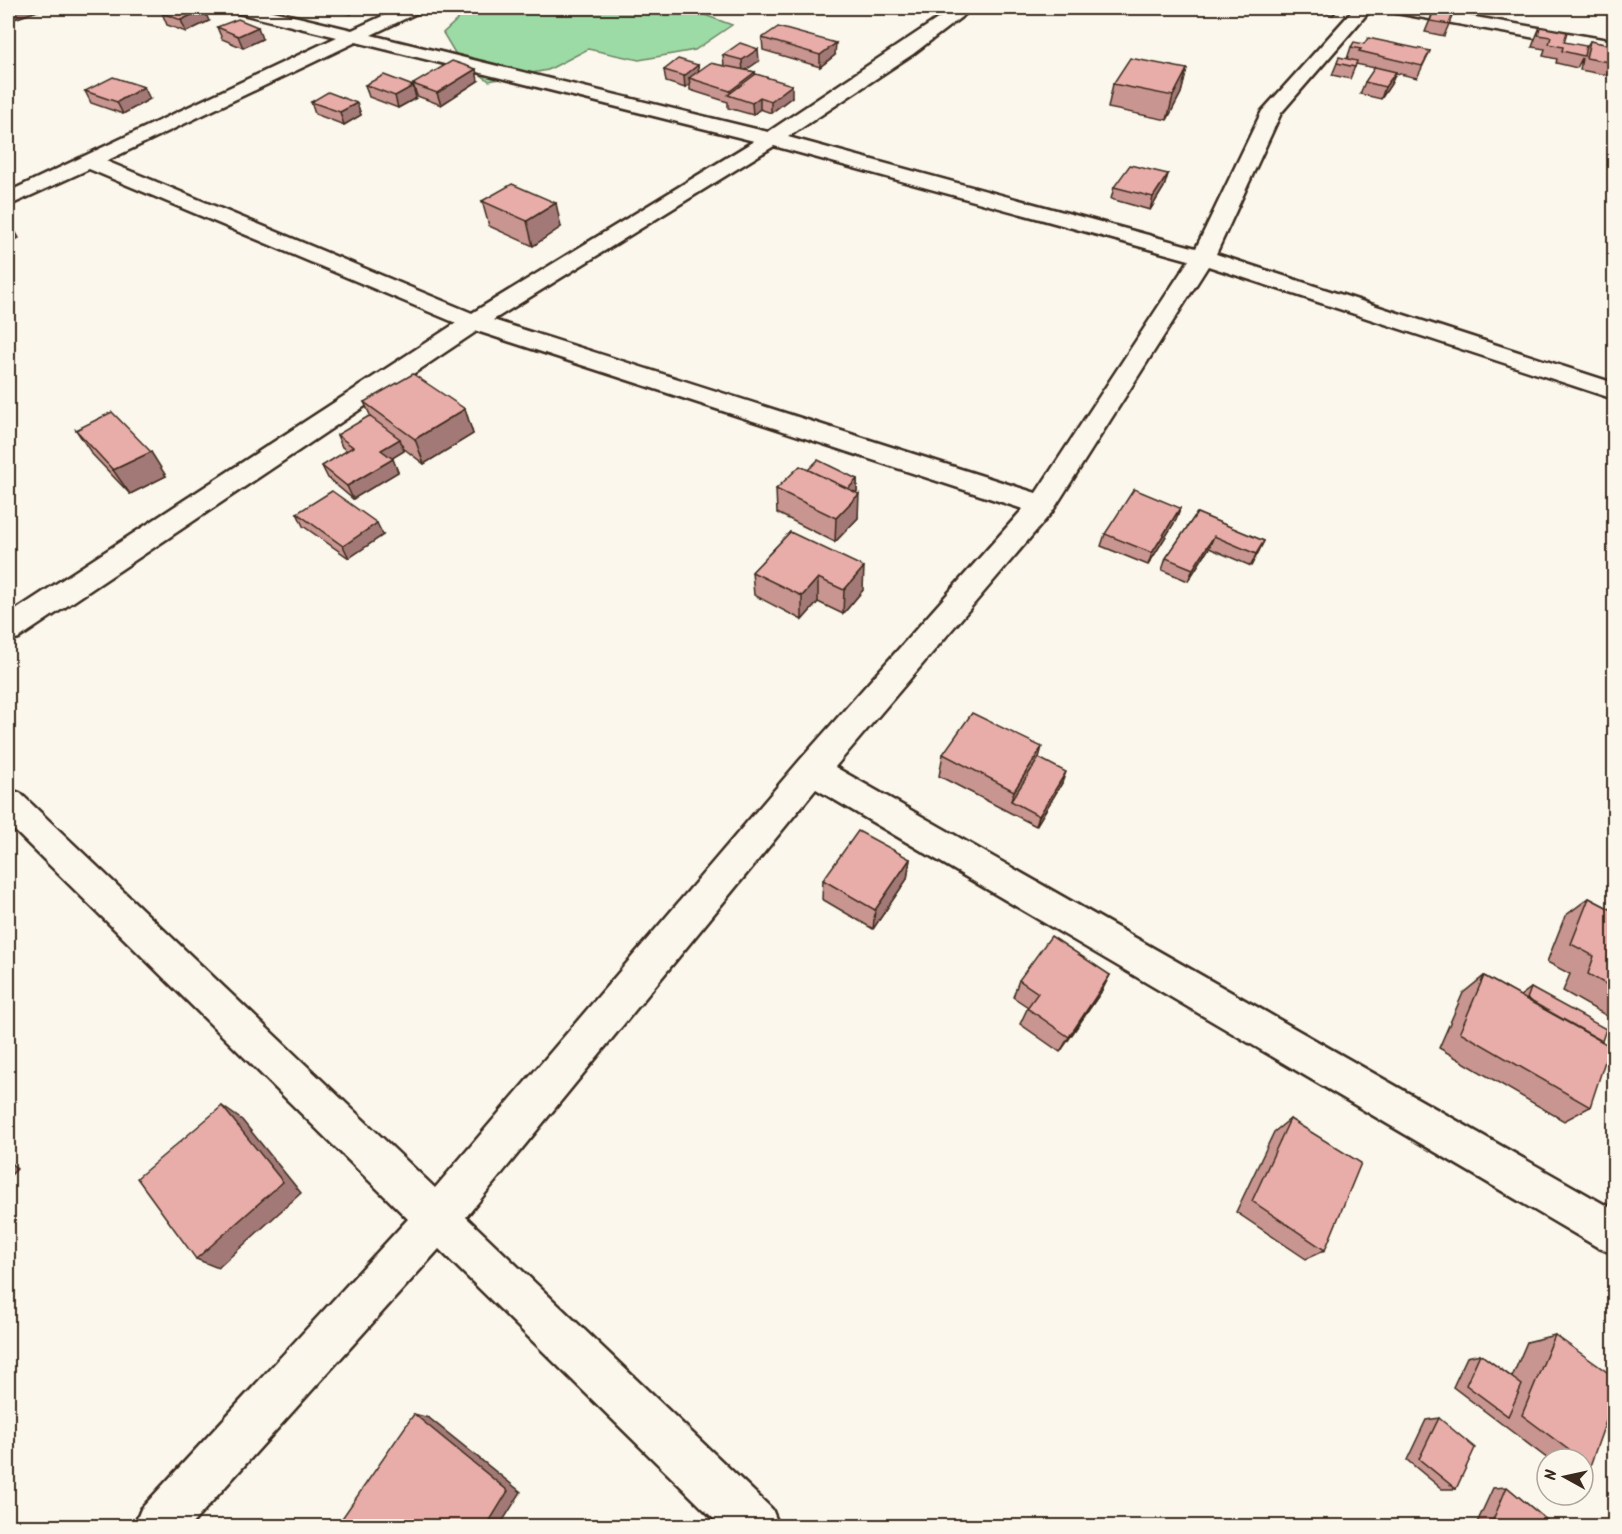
<svg xmlns="http://www.w3.org/2000/svg" width="1622" height="1534" font-family="Kalam,sans-serif">
<rect width="100%" height="100%" fill="#fbf7ec"/>
<filter id="ink" filterUnits="userSpaceOnUse"><feTurbulence type="fractalNoise" baseFrequency=".0167" numOctaves="2"/><feDisplacementMap in="SourceGraphic" scale="12" xChannelSelector="R" yChannelSelector="G"/><feConvolveMatrix kernelMatrix="1 2 1 2 8 2 1 2 1" color-interpolation-filters="sRGB"/></filter>
<g filter="url(#ink)">
<path fill="#9cdba5" stroke="#6c8262" stroke-width="1.5" d="M470,8H686L732,25L695,50L639,60L588,49L548,70L489,81L458,58L443,33Z"/>
<g fill="none" stroke-linecap="round" stroke-linejoin="round">
<defs>
<g id="minor">
<path d="M231,8H260L352,30L400,8H421L419,12L371,35L768,132L954,8H973L913,54L788,137L1196,248L1262,111L1355,8H1372L1281,113L1216,254L1614,383V399L1208,266L1052,512L835,767L1614,1210V1254L1599,1248L816,789L466,1217L772,1509L779,1526H721L439,1249L190,1526H134L141,1509L408,1219L8,824V789L20,793L435,1188L800,760L1023,509L477,331L19,638L8,641V615L456,323L89,169L8,206V192L337,37L234,12ZM356,42L754,141L472,313L106,161ZM774,146L1189,260L1036,493L493,320Z"/>
<path d="M1387,8H1423L1614,41V52L1396,13Z"/>
</g>
</defs>
<use href="#minor" stroke="#3b2a1e" stroke-width="5"/>
<use href="#minor" fill="#fbf7ec" fill-rule="evenodd"/>
</g>
<g fill="#c89590" stroke="#3b2a1e" stroke-width="1.5">
<path d="M8,8H46L14,19L8,15Z"/>
<path d="M320,8H361L351,14Z"/>
<path d="M1307,8H1340L1333,15Z"/>
<path d="M1434,10L1449,24L1444,36L1425,32Z"/>
<path d="M162,13L209,21L186,32L167,25Z"/>
<path d="M217,27L262,39L243,48L222,39Z"/>
<path d="M1540,27L1564,42L1584,51L1590,41L1614,46V70L1611,76L1580,70L1582,58L1577,68L1556,63L1557,59L1543,56L1545,49L1532,47L1535,39Z"/>
<path d="M762,38L835,55L820,67L763,50Z"/>
<path d="M1364,44L1430,51L1417,78L1396,73L1391,84L1381,99L1360,94L1365,82L1375,68L1356,64L1350,79L1332,75L1337,63L1347,59L1351,47Z"/>
<path d="M723,55L759,61L745,70L755,72V75L792,97L771,113L760,109L753,115L728,108V102L690,90V84L685,88L666,82L664,70L698,65L699,71L724,66Z"/>
<path d="M1187,69L1181,93L1167,120L1108,108L1113,84Z"/>
<path d="M478,81L441,105L417,96L413,84Z"/>
<path d="M365,85L413,86L416,98L398,108L369,97Z"/>
<path d="M85,91L150,99L123,114L91,103Z"/>
<path d="M311,102L357,103L361,115L344,125L315,114Z"/>
<path d="M1168,174L1164,187L1150,210L1111,199L1114,187Z"/>
<path d="M482,201L561,227L533,246L489,226Z"/>
<path d="M364,402L465,409L473,434L424,464L403,448L404,451L392,458L398,472L353,499L328,478L322,466L347,451L342,447L337,435L371,417Z"/>
<path d="M76,430L166,476L130,494L92,454Z"/>
<path d="M808,470L857,479V491L856,492L858,518L835,542L777,513L776,489Z"/>
<path d="M1180,508L1176,520L1148,565L1101,546L1105,534Z"/>
<path d="M297,513L383,535L349,558L303,526Z"/>
<path d="M1197,513L1264,541L1251,566L1209,548L1188,581L1162,570L1166,558Z"/>
<path d="M790,532L863,590L843,614L818,602L802,620L754,595L752,572Z"/>
<path d="M943,754L1039,758L1062,783L1036,826L939,776Z"/>
<path d="M910,859L907,879L873,929L822,899L823,880Z"/>
<path d="M1589,898L1614,911V1020L1563,991L1570,974L1547,962L1565,916Z"/>
<path d="M1110,975L1101,992L1060,1052L1020,1024L1028,1007L1013,997L1019,980Z"/>
<path d="M1484,976L1520,996L1531,988L1602,1041L1590,1107L1564,1121L1439,1048L1463,993Z"/>
<path d="M1290,1119L1325,1250L1306,1259L1236,1212L1274,1132Z"/>
<path d="M1555,1335L1590,1466H1583V1459H1548L1453,1387L1467,1357L1480,1354L1512,1377L1527,1342Z"/>
<path d="M1439,1418L1456,1489H1442L1407,1460L1426,1420Z"/>
<path d="M1507,1487L1555,1527H1475L1493,1488Z"/>
</g>
<g fill="#a27976" stroke="#3b2a1e" stroke-width="1.5">
<path d="M8,8H46L14,19Z"/>
<path d="M349,8H361L351,14Z"/>
<path d="M1336,8H1340L1333,15Z"/>
<path d="M204,9L209,21L186,32L181,20Z"/>
<path d="M258,27L262,39L243,48L238,36Z"/>
<path d="M836,43L835,55L820,67V55Z"/>
<path d="M758,49L759,61L743,72L742,60Z"/>
<path d="M698,65L699,77L689,78L690,84L685,88L684,76Z"/>
<path d="M476,69L478,81L441,105L437,93Z"/>
<path d="M1187,69L1181,93L1167,120L1173,96Z"/>
<path d="M755,72L756,84L731,96L730,91Z"/>
<path d="M1396,72L1391,84L1381,99L1385,87Z"/>
<path d="M792,85V97L771,113V101Z"/>
<path d="M413,86L416,98L398,108L395,96Z"/>
<path d="M144,87L150,99L123,114L117,102Z"/>
<path d="M760,97V109L753,115L752,103Z"/>
<path d="M357,103L361,115L344,125L340,112Z"/>
<path d="M1168,174L1164,187L1150,210L1153,197Z"/>
<path d="M556,203L561,227L533,246L527,221Z"/>
<path d="M12,226L19,238L8,244V228Z"/>
<path d="M465,409L473,434L424,464L415,439Z"/>
<path d="M400,439L404,451L386,462L381,450Z"/>
<path d="M151,452L166,476L130,494L113,470Z"/>
<path d="M393,459L398,472L353,499L347,486Z"/>
<path d="M857,479V491L839,509L840,497Z"/>
<path d="M859,494L858,518L835,542L836,518Z"/>
<path d="M1180,508L1176,520L1148,565L1152,553Z"/>
<path d="M377,523L383,535L349,558L343,546Z"/>
<path d="M1214,536L1209,548L1188,581L1193,569Z"/>
<path d="M1264,541L1258,553L1251,566L1256,554Z"/>
<path d="M864,567L863,590L843,614L844,590Z"/>
<path d="M818,578V602L802,620V596Z"/>
<path d="M1042,747L1036,769L1011,801L1014,791Z"/>
<path d="M1066,772L1062,783L1036,826L1039,816Z"/>
<path d="M910,859L907,879L873,929L875,910Z"/>
<path d="M1110,975L1101,992L1060,1052L1069,1037Z"/>
<path d="M222,1106L242,1120L301,1193L218,1268L196,1259Z"/>
<path d="M8,1160L17,1169L8,1178Z"/>
<path d="M414,1414L429,1418L521,1492L499,1527H486Z"/>
</g>
<g fill="#e8ada8" stroke="#3b2a1e" stroke-width="1.5">
<path d="M175,8H198L204,9L181,20L162,13Z"/>
<path d="M1434,10L1453,14L1449,24L1430,21Z"/>
<path d="M238,19L258,27L238,36L217,27Z"/>
<path d="M778,27L836,43L820,55L762,38Z"/>
<path d="M1540,27L1567,32L1564,42L1586,46L1584,56L1562,51L1563,47L1549,44L1551,37L1538,35Z"/>
<path d="M1368,38L1430,51L1422,66L1359,51L1361,49L1351,47L1354,42L1364,44Z"/>
<path d="M1590,41L1614,46V63L1586,58Z"/>
<path d="M740,43L758,49L742,60L723,55Z"/>
<path d="M1339,57L1357,61L1355,67L1337,63Z"/>
<path d="M1130,58L1187,69L1173,96L1113,84Z"/>
<path d="M678,59L698,65L684,76L664,70Z"/>
<path d="M452,61L476,69L437,93L413,84Z"/>
<path d="M710,63L755,72L730,91L689,78Z"/>
<path d="M1375,67L1396,72L1385,87L1365,82Z"/>
<path d="M756,74L792,85L771,101L760,97L752,103L728,95Z"/>
<path d="M384,75L413,86L395,96L365,85Z"/>
<path d="M113,77L144,87L117,102L85,91Z"/>
<path d="M328,92L357,103L340,112L311,102Z"/>
<path d="M1130,165L1168,174L1153,197L1114,187Z"/>
<path d="M512,184L556,203L527,221L482,201Z"/>
<path d="M413,374L465,409L415,439L364,402Z"/>
<path d="M112,412L151,452L113,470L76,430Z"/>
<path d="M369,416L400,439L381,450L393,459L347,486L322,466L353,447L337,435Z"/>
<path d="M818,460L857,479L848,489L808,470Z"/>
<path d="M800,466L859,494L836,518L776,489Z"/>
<path d="M1134,489L1180,508L1152,553L1105,534Z"/>
<path d="M332,491L377,523L343,546L297,513Z"/>
<path d="M1197,513L1264,541L1256,554L1214,536L1193,569L1166,558Z"/>
<path d="M790,532L864,567L844,590L818,578L802,596L752,572Z"/>
<path d="M972,713L1042,747L1014,791L943,754Z"/>
<path d="M1039,758L1066,772L1039,816L1011,801Z"/>
<path d="M858,831L910,859L875,910L823,880Z"/>
<path d="M1589,898L1614,911V989L1588,974L1594,956L1571,944Z"/>
<path d="M1051,936L1110,975L1069,1037L1027,1008L1038,993L1019,980Z"/>
<path d="M1484,976L1610,1046L1590,1107L1460,1032Z"/>
<path d="M1531,988L1606,1029L1602,1041L1527,999Z"/>
<path d="M222,1106L283,1182L196,1259L137,1178Z"/>
<path d="M1290,1119L1361,1163L1325,1250L1252,1201Z"/>
<path d="M1555,1335L1614,1377V1399L1590,1466L1583,1460V1459H1581L1522,1415Z"/>
<path d="M1480,1354L1522,1385L1508,1416L1466,1385Z"/>
<path d="M414,1414L508,1491L486,1527H336Z"/>
<path d="M1439,1418L1475,1448L1456,1489L1419,1459Z"/>
<path d="M1507,1487L1555,1527H1490Z"/>
</g>
</g>
<rect width="1622" height="1534" fill="none" stroke="#fbf7ec" stroke-width="30"/>
<rect x="15" y="15" width="1592" height="1504" fill="none" stroke="#3b2a1e" stroke-width="2" filter="url(#ink)"/>
<g transform="translate(1565 1477) rotate(278)"><circle r="28" fill="#fbf7ec" stroke="#aea59a" stroke-width="1.5"/>
<path d="M0-4.5L10 22L0 15L-10 22Z" fill="#3b2a1e"/>
<text y="-9" font-size="16" font-weight="bold" text-anchor="middle" fill="#3b2a1e">N</text>
</g>
</svg>
